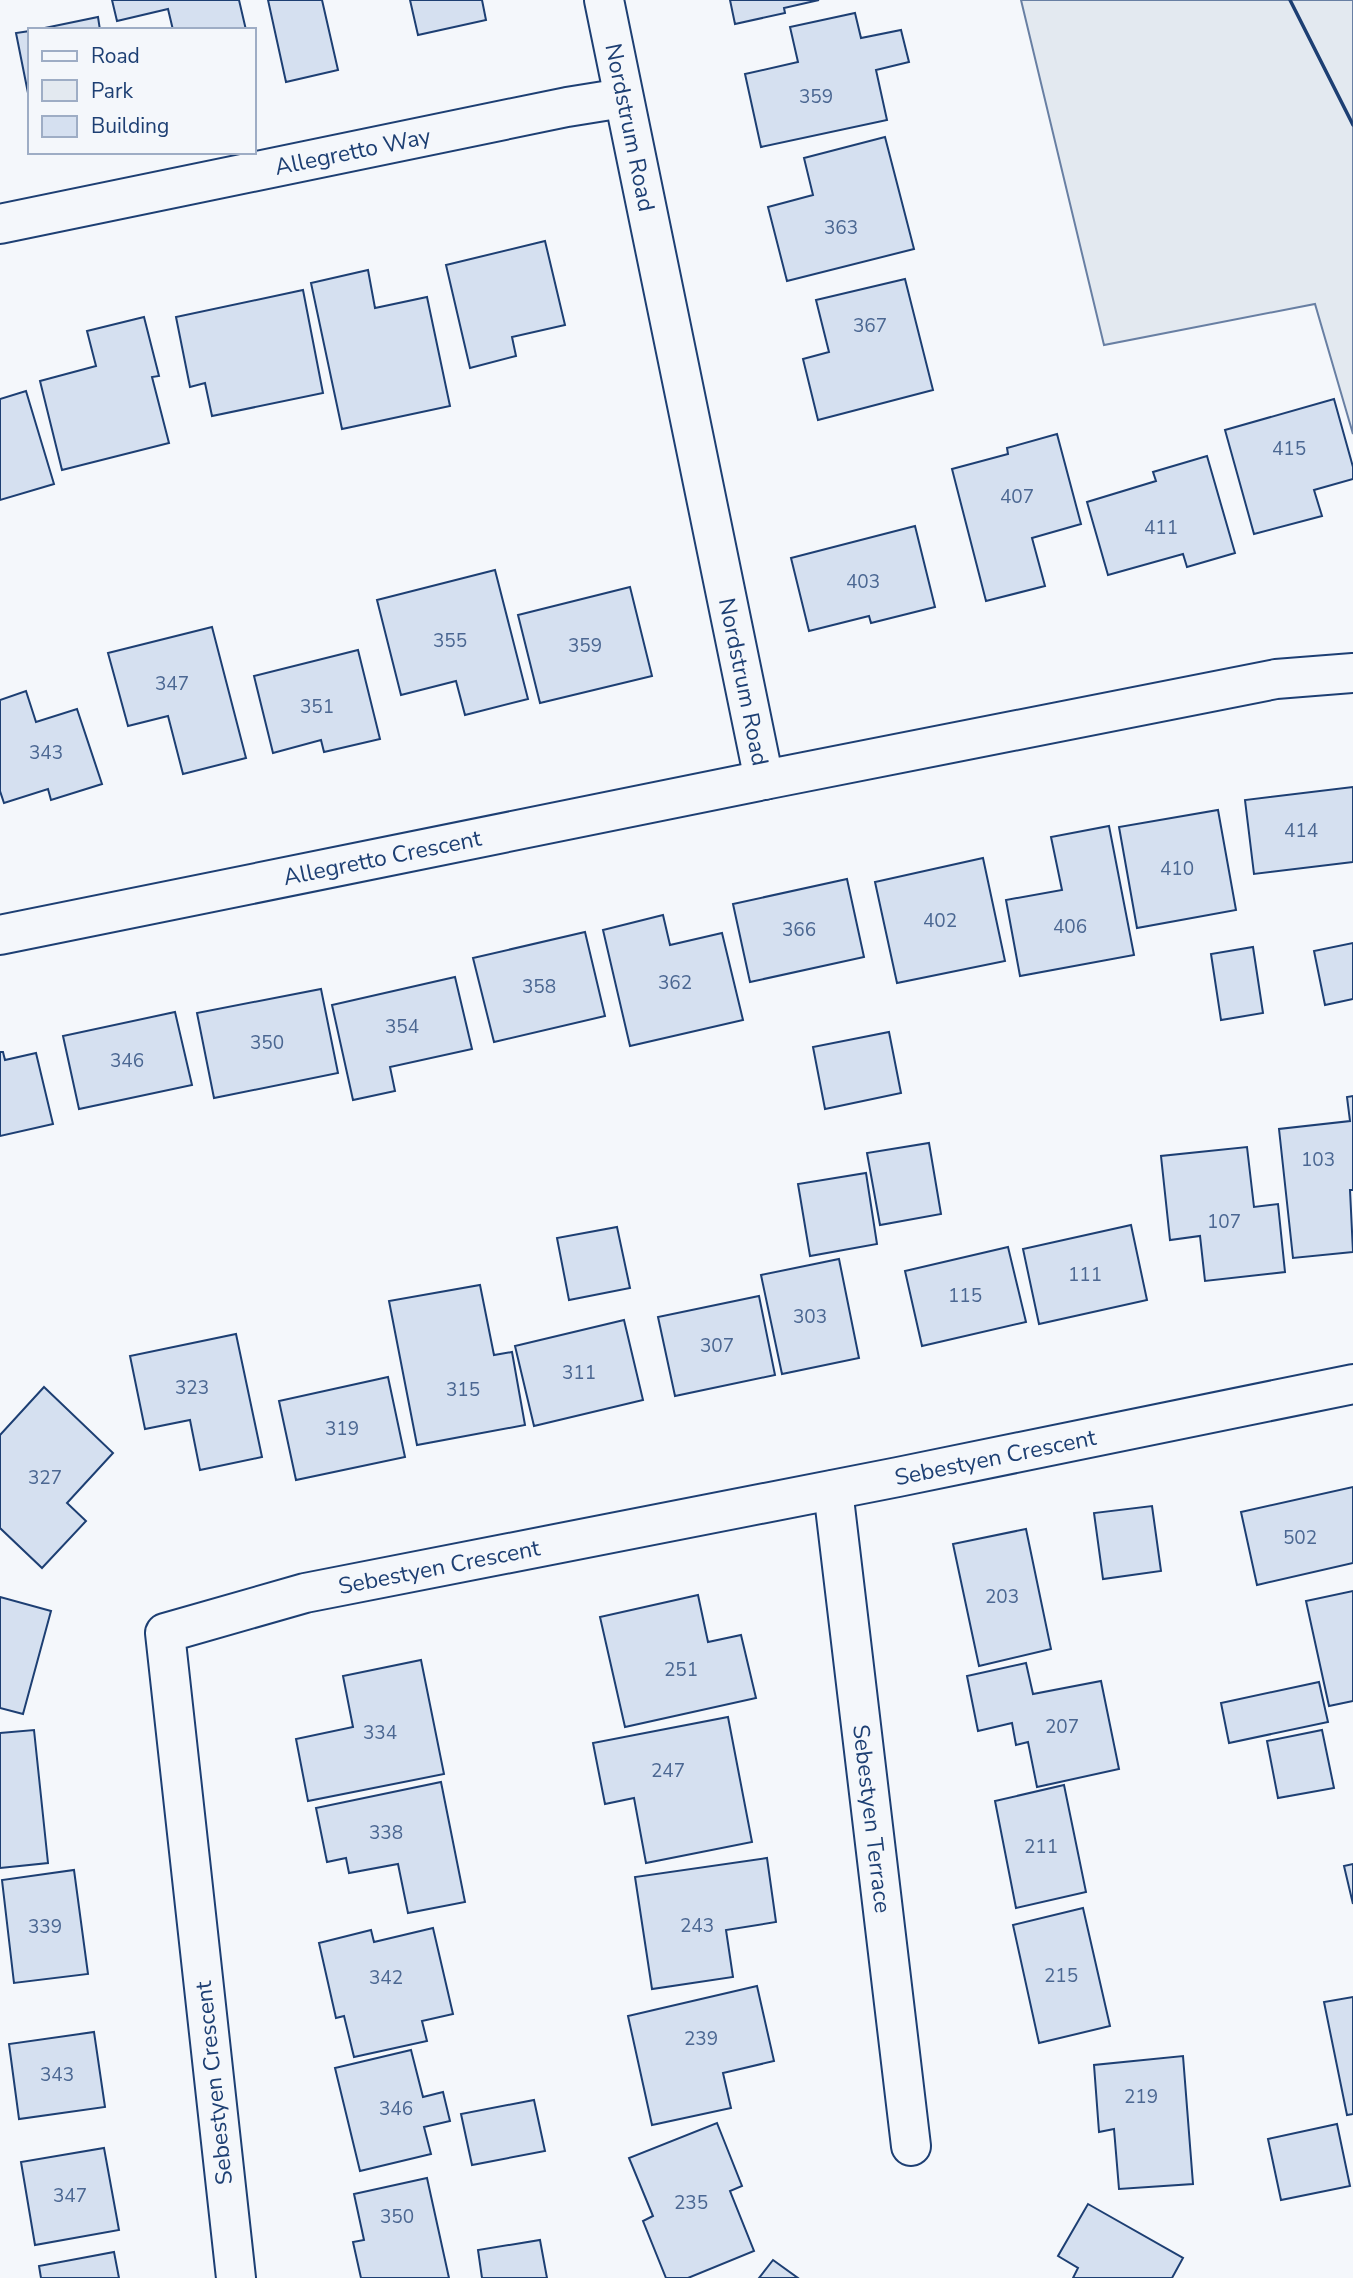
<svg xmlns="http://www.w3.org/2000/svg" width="1353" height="2278" font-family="'Nunito Sans',sans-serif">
<rect width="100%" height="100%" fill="#f4f7fb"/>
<path fill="#e3e9f0" stroke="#687fa3" stroke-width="2" d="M1021,0H1353V434L1315,304L1104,345Z"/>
<g fill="#d5e0f0" stroke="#1d3f73" stroke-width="2">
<path d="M112,0H239L246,30H173L168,9L117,21Z"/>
<path d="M268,0H322L338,70L286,82Z"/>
<path d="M410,0H482L486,20L418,35Z"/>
<path d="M730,0H819L784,8L785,13L735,24Z"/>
<path d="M855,13L861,38L901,30L909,62L876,70L887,120L761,147L745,74L798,62L790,27Z"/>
<path d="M98,17L100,30H35Z"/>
<path d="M30,31V103L16,33Z"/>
<path d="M885,137L914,249L787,281L768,207L813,195L804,158Z"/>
<path d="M545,241L565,325L512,337L516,356L470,368L446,265Z"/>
<path d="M368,270L375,308L427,297L450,406L342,429L311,283Z"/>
<path d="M905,279L933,390L818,420L803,359L829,352L816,300Z"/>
<path d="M303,290L323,393L212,416L205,383L190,387L176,317Z"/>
<path d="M144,317L159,376L152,377L169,443L62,470L40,381L96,366L87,331Z"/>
<path d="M26,391L54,484L0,500V399Z"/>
<path d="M1334,399L1353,467V479L1314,490L1322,516L1254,534L1225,430Z"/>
<path d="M1057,434L1081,524L1032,538L1045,586L986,601L952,469L1008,454L1007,448Z"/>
<path d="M1207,456L1235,553L1187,567L1183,554L1108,575L1087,502L1156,481L1153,472Z"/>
<path d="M915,526L935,607L871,623L869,616L809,631L791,558Z"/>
<path d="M495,570L528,699L465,715L456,681L401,695L377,600Z"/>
<path d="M630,587L652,676L540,703L518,615Z"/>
<path d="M212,627L246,758L183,774L168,716L128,726L108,653Z"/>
<path d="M358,650L380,739L324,752L321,740L273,753L254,676Z"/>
<path d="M26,691L36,722L77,709L102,784L51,800L48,789L4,803L0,791V700Z"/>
<path d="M1353,787V862L1254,874L1245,800Z"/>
<path d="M1218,810L1236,910L1137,928L1119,827Z"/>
<path d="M1109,826L1134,955L1020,976L1006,900L1062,890L1051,837Z"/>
<path d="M983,858L1005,961L897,983L875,882Z"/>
<path d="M847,879L864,957L750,982L733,904Z"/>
<path d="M663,915L670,945L722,933L743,1020L630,1046L603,930Z"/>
<path d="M585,932L605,1016L494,1042L473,958Z"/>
<path d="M1353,943V999L1325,1005L1314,951Z"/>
<path d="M1253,947L1263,1013L1221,1020L1211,954Z"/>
<path d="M455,977L472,1049L390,1067L395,1091L353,1100L332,1005Z"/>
<path d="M321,989L338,1073L214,1098L197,1013Z"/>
<path d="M175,1012L192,1085L79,1109L63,1036Z"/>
<path d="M889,1032L901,1093L825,1109L813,1047Z"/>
<path d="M0,1052H3L5,1060L36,1053L53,1124L0,1136Z"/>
<path d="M1353,1096V1190H1350L1353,1252L1293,1258L1279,1129L1350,1121L1347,1097Z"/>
<path d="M929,1143L941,1214L880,1225L867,1153Z"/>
<path d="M1247,1147L1254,1207L1278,1204L1285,1272L1205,1281L1200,1236L1170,1240L1161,1156Z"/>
<path d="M866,1173L877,1244L810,1256L798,1184Z"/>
<path d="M1131,1225L1147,1300L1039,1324L1023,1249Z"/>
<path d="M617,1227L630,1288L569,1300L557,1238Z"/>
<path d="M1008,1247L1026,1322L922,1346L905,1271Z"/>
<path d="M839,1259L859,1358L782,1374L761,1275Z"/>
<path d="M480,1285L494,1355L512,1352L525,1425L417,1445L389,1301Z"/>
<path d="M759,1296L775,1375L675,1396L658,1317Z"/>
<path d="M624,1320L643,1400L534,1426L515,1346Z"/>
<path d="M236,1334L262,1457L200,1470L190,1420L145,1429L130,1356Z"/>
<path d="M388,1377L405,1457L296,1480L279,1401Z"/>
<path d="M44,1387L113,1453L67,1503L86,1521L42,1568L0,1528V1435Z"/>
<path d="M1353,1487V1563L1257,1585L1241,1512Z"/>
<path d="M1152,1506L1161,1571L1103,1579L1094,1513Z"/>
<path d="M1026,1529L1051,1649L979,1666L953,1544Z"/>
<path d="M1353,1591V1701L1329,1706L1306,1601Z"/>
<path d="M698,1595L708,1642L741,1635L756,1698L625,1727L600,1617Z"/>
<path d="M0,1597L51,1611L23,1714L0,1708Z"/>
<path d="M421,1660L444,1774L308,1801L296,1739L353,1727L343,1676Z"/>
<path d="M1026,1663L1033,1694L1101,1681L1119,1769L1037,1787L1028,1742L1016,1745L1012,1723L978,1731L967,1676Z"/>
<path d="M1319,1682L1328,1722L1229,1743L1221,1703Z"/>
<path d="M728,1717L752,1842L646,1863L634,1798L605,1804L593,1743Z"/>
<path d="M34,1730L48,1863L0,1868V1733Z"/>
<path d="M1322,1730L1334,1788L1278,1798L1267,1741Z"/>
<path d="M441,1782L465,1902L408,1913L398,1864L349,1873L346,1858L327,1862L316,1808Z"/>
<path d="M1064,1785L1086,1892L1016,1908L995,1801Z"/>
<path d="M767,1858L776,1922L726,1930L733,1977L652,1989L635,1877Z"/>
<path d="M1353,1864V1904L1344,1866Z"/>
<path d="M74,1870L88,1974L14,1983L2,1880Z"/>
<path d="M1083,1908L1110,2026L1039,2043L1013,1925Z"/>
<path d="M433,1928L453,2014L422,2021L427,2041L354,2057L344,2016L336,2018L319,1943L371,1930L374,1942Z"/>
<path d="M757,1986L774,2061L723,2073L731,2108L652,2125L628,2016Z"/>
<path d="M1353,1997V2114L1347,2115L1324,2002Z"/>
<path d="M94,2032L105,2107L19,2119L9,2044Z"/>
<path d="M411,2050L423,2097L443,2092L450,2121L424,2127L431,2154L360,2171L335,2068Z"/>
<path d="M1183,2056L1193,2184L1119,2189L1114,2129L1099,2132L1094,2065Z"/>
<path d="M534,2100L545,2151L472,2165L461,2114Z"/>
<path d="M717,2123L742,2186L730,2191L754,2251L688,2278H666L643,2221L653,2216L629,2158Z"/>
<path d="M1337,2124L1350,2186L1281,2200L1268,2139Z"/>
<path d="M104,2148L119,2230L35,2245L21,2162Z"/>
<path d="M427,2178L449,2278H361L353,2242L364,2240L354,2194Z"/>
<path d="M1088,2204L1183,2258L1172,2278H1073L1078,2268L1058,2256Z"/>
<path d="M540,2240L547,2278H482L478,2250Z"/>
<path d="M114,2252L119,2278H41L39,2266Z"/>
<path d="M773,2260L798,2278H759Z"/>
</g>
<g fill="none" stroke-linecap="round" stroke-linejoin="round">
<defs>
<g id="street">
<path id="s1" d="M604,0L764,780L1276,679L1353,673"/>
<path id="s2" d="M0,224L567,107L623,98"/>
<path id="s3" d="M0,935L764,780"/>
<path id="s4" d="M833,1490L911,2146"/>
<path id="s5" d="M236,2278L165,1633L305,1593L898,1477L1353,1384"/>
</g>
</defs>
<use href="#street" stroke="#1d3f73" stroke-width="42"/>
<use href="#street" stroke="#f4f7fb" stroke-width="38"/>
<path stroke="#1d3f73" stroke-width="3.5" d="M1290,0L1353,125"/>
</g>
<g text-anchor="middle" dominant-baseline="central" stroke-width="5" stroke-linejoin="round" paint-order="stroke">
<g font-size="19" fill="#4b6792">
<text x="816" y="97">359</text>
<text x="841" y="228">363</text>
<text x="870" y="326">367</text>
<text x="1289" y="449">415</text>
<text x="1017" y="497">407</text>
<text x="1161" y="528">411</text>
<text x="863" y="582">403</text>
<text x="450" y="641">355</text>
<text x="585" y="646">359</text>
<text x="172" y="684">347</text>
<text x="317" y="707">351</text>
<text x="46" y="753">343</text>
<text x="1301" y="831">414</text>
<text x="1177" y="869">410</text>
<text x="940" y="921">402</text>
<text x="1070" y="927">406</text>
<text x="799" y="930">366</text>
<text x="675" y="983">362</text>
<text x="539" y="987">358</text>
<text x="402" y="1027">354</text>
<text x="267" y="1043">350</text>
<text x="127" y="1061">346</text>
<text x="1318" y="1160">103</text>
<text x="1224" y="1222">107</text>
<text x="1085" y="1275">111</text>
<text x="965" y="1296">115</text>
<text x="810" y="1317">303</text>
<text x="717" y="1346">307</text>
<text x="579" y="1373">311</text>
<text x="192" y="1388">323</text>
<text x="463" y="1390">315</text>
<text x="342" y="1429">319</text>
<text x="45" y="1478">327</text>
<text x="1300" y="1538">502</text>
<text x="1002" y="1597">203</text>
<text x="681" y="1670">251</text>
<text x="1062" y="1727">207</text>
<text x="380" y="1733">334</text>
<text x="668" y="1771">247</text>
<text x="386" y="1833">338</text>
<text x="1041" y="1847">211</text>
<text x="697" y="1926">243</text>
<text x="45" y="1927">339</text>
<text x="1061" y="1976">215</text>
<text x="386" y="1978">342</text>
<text x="701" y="2039">239</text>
<text x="57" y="2075">343</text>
<text x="1141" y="2097">219</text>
<text x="396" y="2109">346</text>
<text x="70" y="2196">347</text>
<text x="691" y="2203">235</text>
<text x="397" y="2217">350</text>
</g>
<g font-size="23" fill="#1d3f73" stroke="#f4f7fb">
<text stroke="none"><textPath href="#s1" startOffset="130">Nordstrum Road</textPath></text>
<text stroke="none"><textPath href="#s2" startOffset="360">Allegretto Way</textPath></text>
<text stroke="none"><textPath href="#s1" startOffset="696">Nordstrum Road</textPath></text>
<text stroke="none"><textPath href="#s3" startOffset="390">Allegretto Crescent</textPath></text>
<text stroke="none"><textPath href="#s5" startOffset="1498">Sebestyen Crescent</textPath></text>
<text stroke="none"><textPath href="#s5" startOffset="931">Sebestyen Crescent</textPath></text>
<text stroke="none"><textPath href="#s4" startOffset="331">Sebestyen Terrace</textPath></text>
<text transform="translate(214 2083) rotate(-96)">Sebestyen Crescent</text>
</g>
</g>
<rect x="28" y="28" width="228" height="126" fill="#f4f7fb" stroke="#9eadc5" stroke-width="2"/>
<rect x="42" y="51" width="35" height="10" fill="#f4f7fb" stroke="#9eadc5" stroke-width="2"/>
<text x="91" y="63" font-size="21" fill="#1d3f73">Road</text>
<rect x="42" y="80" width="35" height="21" fill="#e3e9f0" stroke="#9eadc5" stroke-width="2"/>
<text x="91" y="98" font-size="21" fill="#1d3f73">Park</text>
<rect x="42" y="116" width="35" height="21" fill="#d5e0f0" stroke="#9eadc5" stroke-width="2"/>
<text x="91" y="133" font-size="21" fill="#1d3f73">Building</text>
</svg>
